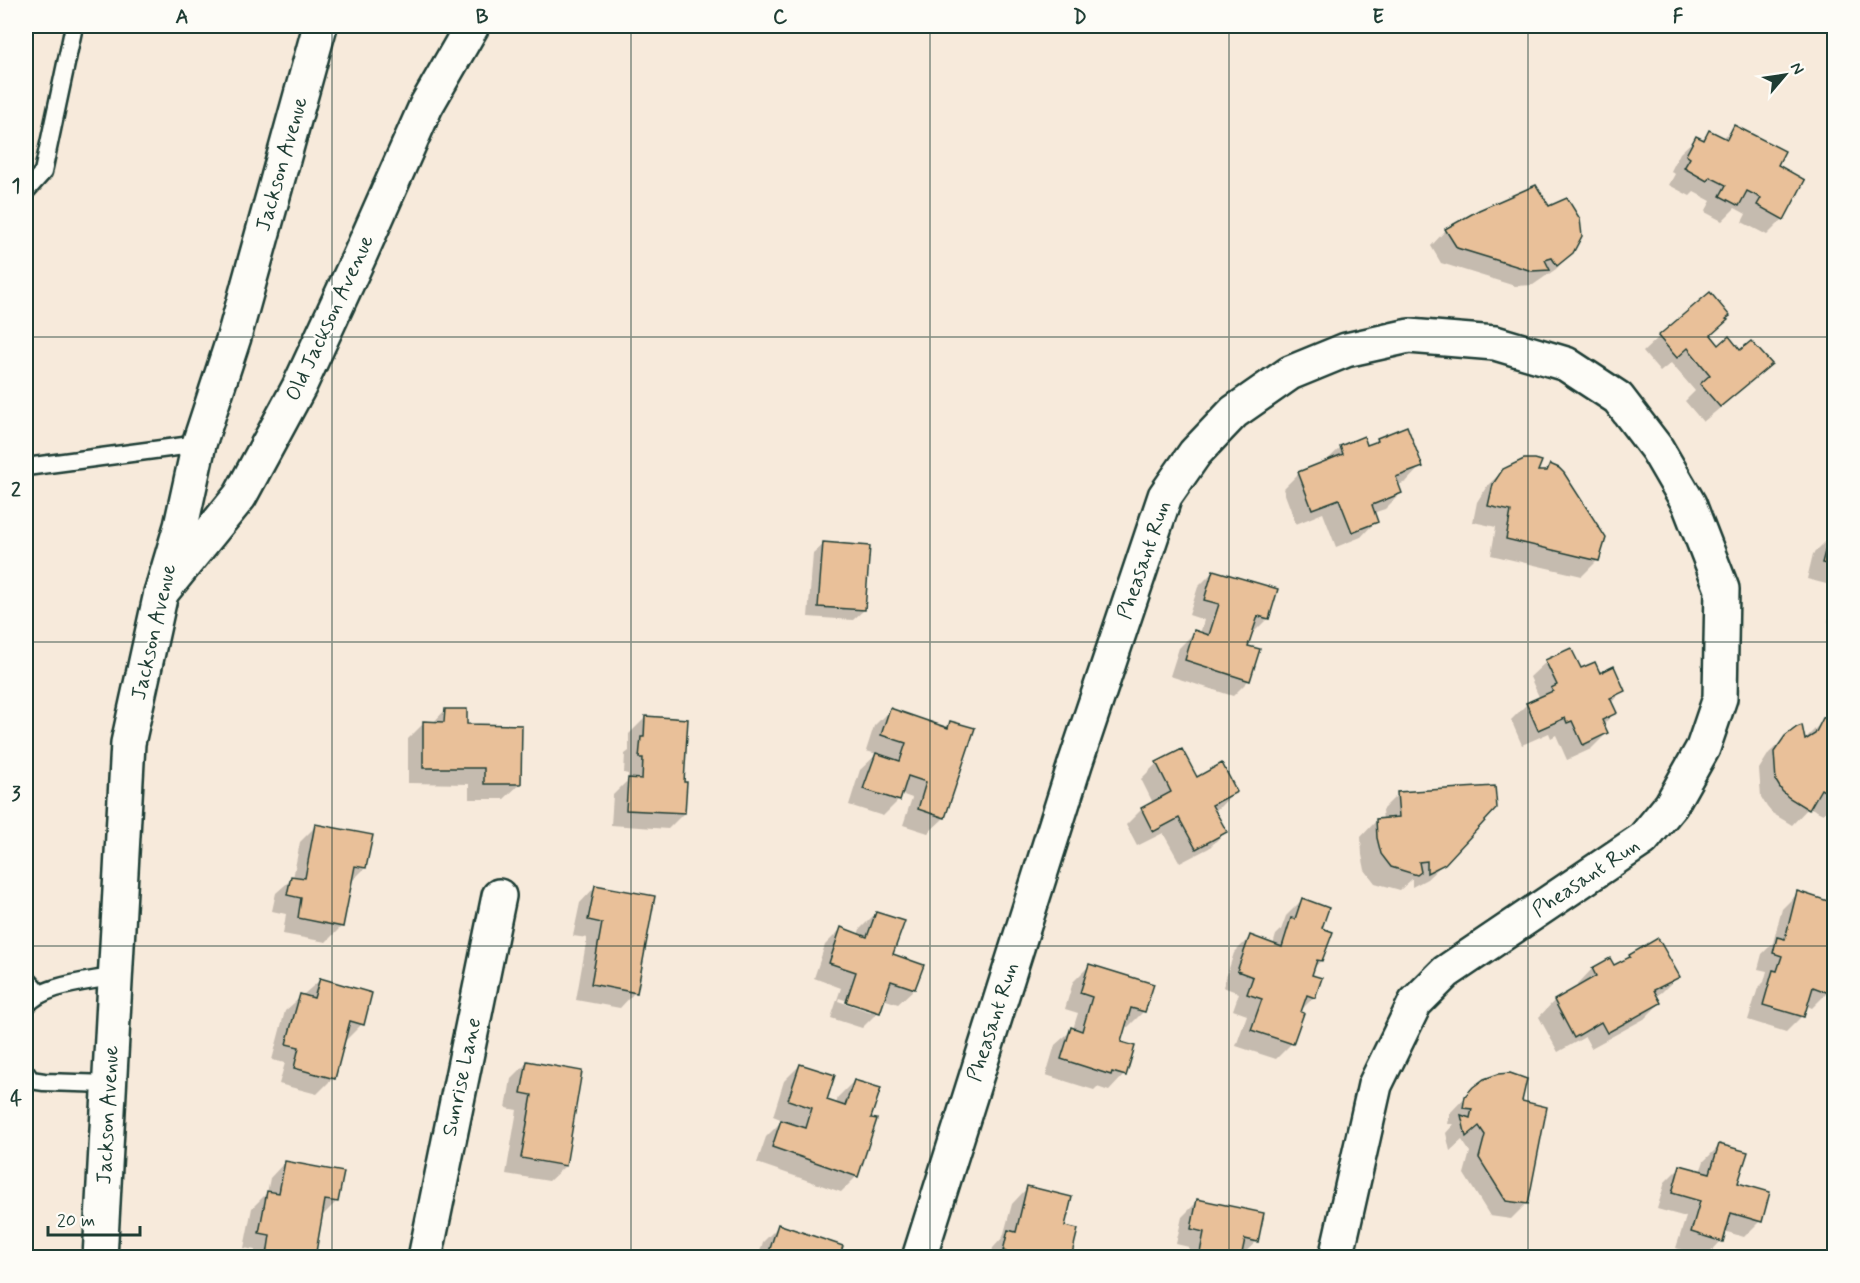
<svg xmlns="http://www.w3.org/2000/svg" width="1860" height="1283" font-family="Mynerve,sans-serif">
<rect width="100%" height="100%" fill="#f7eadb"/>
<filter id="ink" filterUnits="userSpaceOnUse"><feTurbulence type="fractalNoise" baseFrequency=".0167" numOctaves="2"/><feDisplacementMap in="SourceGraphic" scale="12" xChannelSelector="R" yChannelSelector="G"/><feConvolveMatrix kernelMatrix="1 2 1 2 8 2 1 2 1" color-interpolation-filters="sRGB"/></filter>
<g filter="url(#ink)">
<g fill="#0003" fill-rule="evenodd">
<path d="M1735,127L1776,166L1783,219L1767,235L1742,222L1746,214L1735,208L1722,221L1705,212L1711,201L1694,192L1690,196L1669,185L1675,174L1671,171L1680,153L1696,138L1701,140L1710,131L1723,138Z"/>
<path d="M1567,200L1575,211L1580,227L1572,252L1556,269L1533,285L1515,286L1441,263L1431,246L1446,230L1548,208Z"/>
<path d="M1725,319L1726,320L1710,336L1719,347L1740,352L1770,364L1754,380L1703,422L1685,401L1695,391L1671,363L1660,372L1643,352L1659,337Z"/>
<path d="M1378,439L1421,466L1406,482L1398,485L1401,493L1385,509L1373,513L1376,521L1361,537L1336,547L1323,513L1296,524L1283,489L1298,474L1324,463L1341,447H1367Z"/>
<path d="M1550,466L1598,560L1582,576L1491,555L1496,527L1473,522L1477,502L1487,486L1504,470L1544,472Z"/>
<path d="M1829,538L1834,539V586L1807,579L1813,554Z"/>
<path d="M824,544L864,610L853,620L808,617L813,554Z"/>
<path d="M1214,571L1268,618L1252,634L1246,647L1249,680L1233,696L1170,676L1179,648L1195,632L1200,634L1204,620L1189,615L1198,587Z"/>
<path d="M1834,598V624L1828,622Z"/>
<path d="M1546,662L1599,675L1623,690L1611,703L1615,712L1603,725L1607,733L1591,749L1567,760L1556,735L1551,738L1549,733L1522,745L1511,720L1527,704L1540,699L1530,677Z"/>
<path d="M445,710L465,725L520,784L504,799H469V784L408,783V739L424,723H433Z"/>
<path d="M890,710L945,728L951,722L944,818L928,833L903,825L912,798L901,794L899,800L883,816L849,805L860,770L877,754L866,751L874,726Z"/>
<path d="M1834,716V804L1823,814L1809,807L1792,825L1772,813L1767,807L1761,797L1759,769L1769,753L1786,737L1804,742L1808,736L1824,720Z"/>
<path d="M645,718L683,784L684,813L668,829L611,825L613,795L628,780V774L624,773L625,754L629,751V734Z"/>
<path d="M1181,751L1196,779L1235,791L1220,807L1213,810L1225,832L1209,848L1180,863L1163,833L1137,846L1126,825L1142,809L1153,803L1141,779L1156,764Z"/>
<path d="M1398,794L1444,863L1427,879L1412,887V879L1400,890L1375,883L1365,870L1362,855L1361,837L1376,821L1383,820L1382,810Z"/>
<path d="M316,826L365,868L350,883L342,926L326,942L283,934L286,914L272,911L276,893L293,878L300,842Z"/>
<path d="M595,887L635,992L620,1008L576,1000L587,938L573,936L580,903Z"/>
<path d="M1798,893L1834,904L1827,931L1834,933V970L1828,992L1812,1008L1805,1005L1802,1016L1786,1032L1748,1020L1758,988L1764,982L1767,971L1758,969L1762,954L1773,943L1782,909Z"/>
<path d="M1302,900L1320,929L1321,961L1312,969L1310,976L1314,997L1298,1013L1292,1043L1276,1059L1236,1046L1247,1015L1233,1010L1239,993L1223,987L1234,953L1250,937L1273,945L1276,935L1281,930L1286,916Z"/>
<path d="M876,913L891,955L914,989L898,1004L883,999L878,1012L862,1028L831,1018L841,988L814,978L825,945L841,929L858,935L860,929ZM839,998L871,1009V1012L838,1001Z"/>
<path d="M1630,956L1678,976L1662,992L1656,996L1660,1003L1644,1019L1591,1048L1585,1037L1558,1052L1539,1017L1554,1001L1578,988L1577,985L1592,969L1609,960L1614,968Z"/>
<path d="M1089,966L1144,1011L1128,1027L1124,1026L1119,1043L1124,1075L1109,1091L1097,1087L1094,1090L1046,1075L1055,1045L1073,1029L1078,1013L1065,1009L1073,982Z"/>
<path d="M320,980L362,1024L346,1040L344,1039L333,1078L317,1094L279,1084L285,1063L272,1060L285,1011Z"/>
<path d="M527,1063L565,1166L549,1181L506,1174L517,1110L506,1108L511,1079Z"/>
<path d="M800,1065L825,1101L836,1105L838,1097L854,1081L869,1119L857,1176L841,1192L757,1163L766,1137L783,1120L773,1116L784,1081Z"/>
<path d="M1474,1088L1520,1102L1527,1203L1511,1219L1490,1216L1464,1174L1470,1152L1462,1140L1450,1151L1446,1133L1454,1124H1448L1450,1113Z"/>
<path d="M1719,1146L1737,1184L1760,1221L1744,1237L1724,1231L1721,1241L1706,1257L1676,1248L1686,1217L1657,1209L1665,1182L1681,1166L1700,1172L1704,1161Z"/>
<path d="M285,1162L336,1202L321,1217L313,1258H254L255,1250L244,1248L252,1208L267,1193L270,1178Z"/>
<path d="M1027,1188L1063,1227L1070,1258H991L993,1248L1003,1237L1012,1204Z"/>
<path d="M1198,1201L1257,1241L1239,1258H1187L1189,1247L1176,1244L1182,1217Z"/>
<path d="M779,1226L838,1258H758L763,1242Z"/>
<path d="M501,1248L542,1258H491Z"/>
</g>
<g fill="#e9c099" stroke="#1f3d34" stroke-width="1.5">
<path d="M1734,125L1785,151L1778,165L1805,180L1784,220L1757,205L1761,198L1747,191L1739,206L1720,196L1726,185L1710,177L1707,181L1684,168L1690,158L1686,155L1696,136L1704,140L1709,130L1727,139Z"/>
<path d="M1536,185L1549,206L1567,198L1580,219L1582,236L1573,253L1557,266L1552,258L1545,260L1550,270L1532,271L1457,248L1445,229L1479,210Z"/>
<path d="M1710,292L1730,316L1726,319L1728,320L1711,335L1719,345L1729,336L1740,350L1751,341L1772,364L1720,407L1700,384L1710,375L1688,348L1677,358L1658,336Z"/>
<path d="M1407,426L1423,467L1396,477L1402,493L1372,505L1378,522L1352,532L1339,499L1312,509L1298,472L1343,454L1340,446L1364,436L1367,445L1378,441L1377,438Z"/>
<path d="M1524,459H1535L1542,461L1538,471H1547L1550,464L1559,468L1564,473L1606,538L1599,561L1506,539L1511,511L1488,506L1493,484L1503,469Z"/>
<path d="M1829,536L1834,537V566L1822,563Z"/>
<path d="M823,542L870,546L865,610L818,607Z"/>
<path d="M1213,570L1278,589L1269,619L1258,616L1248,646L1260,649L1250,681L1185,660L1194,630L1209,635L1219,604L1204,600Z"/>
<path d="M1571,648L1581,668L1595,662L1600,673L1614,666L1625,691L1610,698L1617,713L1602,720L1608,733L1583,745L1572,721L1567,723L1565,718L1538,730L1526,703L1553,691L1551,688L1557,685L1545,660Z"/>
<path d="M890,708L948,728L950,721L975,728L945,818L918,809L926,782L908,776L900,801L863,789L876,753L900,761L906,743L881,735Z"/>
<path d="M445,709H467V724L522,725L521,784H484V768H423V721L444,722Z"/>
<path d="M1834,715V797L1821,789L1809,810L1788,797L1782,791L1776,781L1774,752L1785,736L1797,727L1802,725L1805,740L1815,734L1823,718Z"/>
<path d="M645,716L688,719L684,782H687L685,813L626,810L628,778L642,779L643,758H639L641,737H644Z"/>
<path d="M1182,749L1197,777L1222,763L1237,792L1212,805L1227,832L1196,849L1179,818L1153,832L1141,808L1171,792L1156,762Z"/>
<path d="M1495,786L1497,808L1445,864L1427,873V861L1419,862L1421,872L1417,875L1391,867L1381,854L1377,838L1376,819L1399,817L1397,792Z"/>
<path d="M315,824L373,835L366,868L355,866L343,927L298,918L301,898L287,895L291,876L305,878Z"/>
<path d="M595,885L655,896L637,993L591,984L602,923L588,920Z"/>
<path d="M1797,891L1834,903V911L1829,930L1834,932V976L1829,993L1813,987L1804,1017L1763,1005L1773,970L1777,971L1782,956L1773,953L1777,937L1785,939Z"/>
<path d="M1302,898L1329,908L1322,928L1333,932L1322,961L1317,960L1312,975L1322,978L1315,998L1307,995L1301,1012L1304,1013L1293,1044L1251,1030L1262,999L1247,994L1253,977L1237,971L1250,935L1282,947L1291,918L1295,919Z"/>
<path d="M876,912L905,921L893,954L924,965L915,989L891,981L880,1013L846,1002L856,972L829,963L841,927L867,937Z"/>
<path d="M1658,938L1680,977L1654,990L1661,1003L1607,1033L1601,1022L1574,1038L1554,1000L1596,976L1592,968L1610,958L1614,965L1630,957L1629,955Z"/>
<path d="M1089,964L1154,984L1145,1012L1131,1008L1121,1042L1135,1046L1126,1076L1112,1072L1111,1075L1061,1059L1071,1027L1082,1031L1092,997L1080,993Z"/>
<path d="M320,978L372,993L364,1025L350,1021L335,1079L294,1068L299,1047L286,1044L300,994L314,998Z"/>
<path d="M527,1061L582,1071L566,1166L521,1158L532,1095L521,1093Z"/>
<path d="M800,1064L835,1075L827,1100L845,1106L854,1080L881,1088L871,1118L877,1119L858,1177L772,1147L781,1120L806,1128L812,1108L788,1100Z"/>
<path d="M1510,1073L1527,1079L1522,1101L1547,1107L1528,1204L1506,1201L1479,1158L1485,1135L1479,1126L1466,1137L1461,1115L1470,1118L1472,1109L1463,1108L1465,1096L1473,1087L1484,1079L1498,1074Z"/>
<path d="M1719,1144L1748,1152L1738,1183L1770,1192L1762,1222L1731,1213L1723,1242L1691,1232L1700,1201L1672,1193L1680,1165L1710,1173Z"/>
<path d="M285,1161L344,1172L338,1202L325,1200L315,1258H277L267,1255L270,1235L259,1233L267,1191L279,1193Z"/>
<path d="M1027,1186L1072,1197L1065,1226L1078,1229L1071,1258H1012L1013,1254L1003,1251L1008,1230L1016,1232Z"/>
<path d="M1197,1199L1264,1213L1258,1242L1245,1239L1241,1258H1199L1204,1232L1191,1229Z"/>
<path d="M778,1224L843,1246L839,1258H767Z"/>
<path d="M500,1247L549,1258H498Z"/>
</g>
<g fill="none" stroke-linecap="round" stroke-linejoin="round">
<defs>
<g id="service">
<path d="M26,191L43,172L74,26"/>
<path d="M26,467L199,444"/>
<path d="M26,978L40,994"/>
<path d="M26,1006C43,984 89,982 115,976"/>
<path d="M26,1073L31,1080L44,1082L109,1084"/>
</g>
<g id="minor">
<path d="M161,593L240,496L299,387L360,255L426,106L472,26"/>
<path d="M425,1258L499,896"/>
<path d="M919,1258L1075,764L1165,496L1195,453L1234,412L1290,373L1346,350L1409,336L1495,343L1566,364L1618,398L1657,449L1689,504L1722,589L1720,698L1703,748L1671,805L1643,839L1446,972L1415,1003L1375,1085L1336,1258"/>
</g>
<path id="secondary" d="M100,1258L128,743L161,593L181,526L199,444L234,337L320,26"/>
</defs>
<use href="#service" stroke="#1f3d34" stroke-width="21"/>
<use href="#minor" stroke="#1f3d34" stroke-width="38"/>
<use href="#secondary" stroke="#1f3d34" stroke-width="38"/>
<use href="#service" stroke="#fdfcf7" stroke-width="16"/>
<use href="#minor" stroke="#fdfcf7" stroke-width="33"/>
<use href="#secondary" stroke="#fdfcf7" stroke-width="33"/>
</g>
</g>
<path fill="none" stroke="#1f3d34" stroke-width="1.5" stroke-opacity="0.55" d="M332,26V1258M631,26V1258M930,26V1258M1229,26V1258M1528,26V1258M26,337H1834M26,642H1834M26,946H1834"/>
<g text-anchor="middle" dominant-baseline="central" stroke-width="5" stroke-linejoin="round" paint-order="stroke">
<g font-size="21" fill="#1f3d34" stroke="#fdfcf7">
<text transform="translate(282 164) rotate(-74)">Jackson Avenue</text>
<text transform="translate(330 318) rotate(-65)">Old Jackson Avenue</text>
<text transform="translate(1144 560) rotate(-71)">Pheasant Run</text>
<text transform="translate(154 632) rotate(-77)">Jackson Avenue</text>
<text transform="translate(1586 878) rotate(-34)">Pheasant Run</text>
<text transform="translate(993 1022) rotate(-72)">Pheasant Run</text>
<text transform="translate(462 1077) rotate(-78)">Sunrise Lane</text>
<text transform="translate(108 1115) rotate(-87)">Jackson Avenue</text>
</g>
</g>
<rect width="1860" height="1283" fill="none" stroke="#fdfcf7" stroke-width="66"/>
<g transform="translate(1785 75) rotate(61)" stroke="#fdfcf7" stroke-width="4.5" paint-order="stroke">
<path d="M0-4.5L10 22L0 15L-10 22Z" fill="#1f3d34"/>
<text y="-9" font-size="16" font-weight="bold" text-anchor="middle" fill="#1f3d34">N</text>
</g>
<path d="M48 1226v9h92v-9" fill="none" stroke="#1f3d34" stroke-width="3"/>
<text x="57" y="1226" font-size="18" fill="#1f3d34" stroke="#fdfcf7" stroke-width="4.5" paint-order="stroke">20 m</text>
<rect x="33" y="33" width="1794" height="1217" fill="none" stroke="#1f3d34" stroke-width="2"/>
<g font-size="20" text-anchor="middle" font-weight="bold" fill="#1f3d34">
<text x="182" y="23">A</text>
<text x="482" y="23">B</text>
<text x="780" y="23">C</text>
<text x="1080" y="23">D</text>
<text x="1378" y="23">E</text>
<text x="1678" y="23">F</text>
<text x="16" y="192">1</text>
<text x="16" y="496">2</text>
<text x="16" y="800">3</text>
<text x="16" y="1105">4</text>
</g>
</svg>
